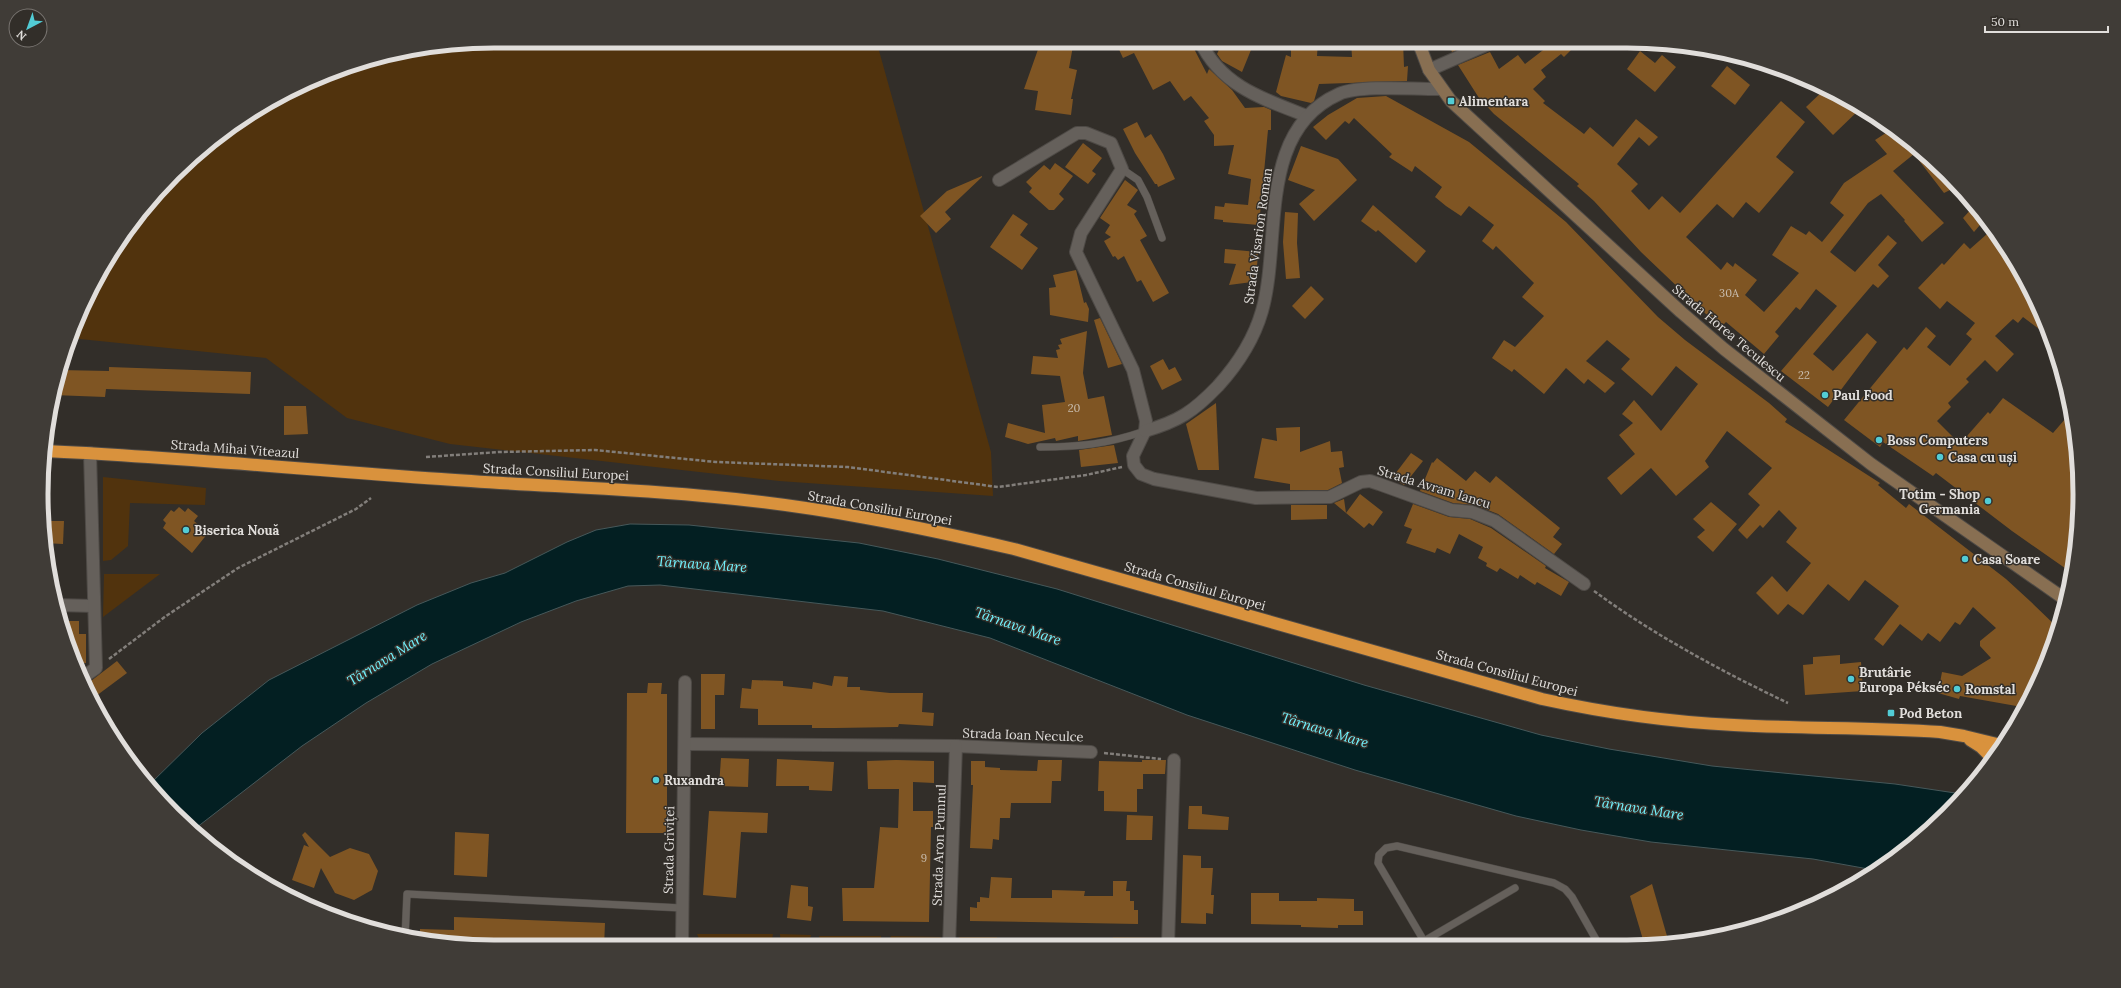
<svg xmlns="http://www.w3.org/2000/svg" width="2121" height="988" font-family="Lora,serif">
<rect width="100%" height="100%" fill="#322e29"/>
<g fill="#51330d">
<path d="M494,41H878V47L991,452L993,496L779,481L450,444L347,418L266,358L70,338L102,268L153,195L195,153L268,102L348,65L406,50Z"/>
<path d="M103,477L206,488L205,505L130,503L128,546L111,560L103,561Z"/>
<path d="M104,574H160L103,617Z"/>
<path d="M697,934H773L771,945L705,943L700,941Z"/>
<path d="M780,934L811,935L808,946H781Z"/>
<path d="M819,936H881V938H890L891,936L941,937L936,946L822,945Z"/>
<path d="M959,937H997L998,945H964L960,942Z"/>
<path d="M1113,937L1164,938L1163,945H1113Z"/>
<path d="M1006,938L1031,939L1033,945H1005Z"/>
<path d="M1076,938H1107V945H1074Z"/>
<path d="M1175,939H1277L1276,944L1175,945Z"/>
<path d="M1290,940L1366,943V944H1290Z"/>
</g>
<path fill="#031f22" stroke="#46585a" d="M630,524L689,525L859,543L938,559L1057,589L1364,685L1541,735L1609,749L1712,766L1895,784L1962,794L1903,853L1874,870L1813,859L1651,842L1581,830L1516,816L1355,770L1187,715L990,638L883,611L660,585L628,586L576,601L521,622L432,664L366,703L302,746L192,831L148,786L202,733L269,680L417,605L471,583L505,573L567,542L596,530Z"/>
<g fill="#7f5523">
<path d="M1041,41H1054L1053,44L1073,46L1069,68L1077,70L1071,99H1073L1071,115L1035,110L1038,91L1024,89Z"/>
<path d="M1115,41H1190L1207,74L1209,69L1232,90L1245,108L1264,107L1271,110V130H1268L1259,225L1223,222V220L1214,219L1215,206L1224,207L1225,203L1248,205L1251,179L1228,174L1234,145L1214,146V135L1204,121L1209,118L1191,96L1184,101L1170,81L1153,90L1134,53L1123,58Z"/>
<path d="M1223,41H1240L1253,45L1242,72L1222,61L1217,54Z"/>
<path d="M1291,41H1318L1317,56L1352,57L1351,41H1403L1404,67L1408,66L1407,81L1319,84L1314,101L1311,103L1281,96L1276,92L1286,55L1291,57Z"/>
<path d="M1448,41H1476L1452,52Z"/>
<path d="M1547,41H1580L1564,57L1561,54L1541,70L1546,77L1533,89L1545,101L1543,103L1584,134L1590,127L1613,147L1636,119L1658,137L1649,146L1639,137L1617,164L1638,184L1631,191L1649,210L1662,196L1680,213L1781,101L1805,122L1776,157L1794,172L1759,213L1746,202L1733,218L1717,204L1686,237L1721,270L1727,262L1733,267L1735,263L1757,280L1745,295L1764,312L1799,273L1772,255L1791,226L1806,235L1809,231L1822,242L1844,215L1830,203L1844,183L1887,154L1875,140L1892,129L1947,174L1958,186L1944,193L1914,154L1893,171L1944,223L1922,242L1904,221L1905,220L1881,194L1868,203L1830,252L1855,272L1888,235L1897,243L1878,265L1889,276L1878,288L1873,284L1813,354L1833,371L1867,333L1877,342L1828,407L1781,371L1837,306L1816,289L1800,310L1796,307L1775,332L1779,336L1764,354L1726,322L1723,325L1706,314L1641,252L1594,201L1577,186L1579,184L1494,114L1479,98L1458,65L1490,52L1499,69L1518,55L1525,64L1551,44Z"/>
<path d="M1640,51L1655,63L1662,55L1676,67L1655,92L1627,69Z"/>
<path d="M1727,66L1750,85L1735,105L1711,86Z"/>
<path d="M1825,89L1861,108L1833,135L1806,107Z"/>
<path d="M1386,96L1469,142L1566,222L1658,317L1685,340L1769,403L1787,419L1785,422L1880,483L1878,485L1906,508L1909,504L2006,579L2030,601L2058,628L2046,667L2022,707L1960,696L1959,699L1938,693L1942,672L1962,676L1991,658L1980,646V641L1996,628L1973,607L1960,625L1955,622L1940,642L1928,633L1922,641L1900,624L1883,646L1874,639L1899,606L1865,580L1849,601L1828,584L1803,615L1788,604L1778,615L1756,593L1772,576L1787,592L1811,563L1786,542L1797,528L1779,510L1763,528L1760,525L1747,539L1738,530L1760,505L1748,494L1772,468L1727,431L1705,461L1709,467L1676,496L1651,468L1621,495L1607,478L1635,454L1619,435L1633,423L1622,414L1634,400L1661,431L1698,384L1676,366L1652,396L1621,369L1630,359L1607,340L1586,361L1615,383L1605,393L1588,379L1584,384L1566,368L1544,394L1514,369L1512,372L1492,358L1504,340L1515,347L1544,316L1522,297L1534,283L1496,246L1493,250L1482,241L1494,225L1469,206L1461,216L1446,206L1435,197L1442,187L1415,166L1412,172L1389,157L1392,154L1354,118L1349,124L1345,121L1326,140L1313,127L1328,115L1357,98Z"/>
<path d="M1137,122L1145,138L1151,134L1163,154L1175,179L1158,187L1157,184H1155L1135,153L1123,129Z"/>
<path d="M1083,143L1102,158L1092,171L1096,174L1088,184L1065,167Z"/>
<path d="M1301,146L1338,159L1357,180L1314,221L1299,204L1315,190L1288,180Z"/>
<path d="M1055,163L1073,176L1059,194L1064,199L1054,210H1049L1029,192L1032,188L1026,182L1044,165L1050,170Z"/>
<path d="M982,176V177L945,212L951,219L936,233L920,216L947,191Z"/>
<path d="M1125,180L1138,190L1127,205L1137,211L1134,214L1147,236L1140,240L1169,293L1153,302L1141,280L1137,282L1124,256L1118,260L1115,256L1113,257L1104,241L1111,237L1105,233L1110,225L1100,218Z"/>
<path d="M1373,205L1426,251L1416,263L1378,230L1376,232L1361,221Z"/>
<path d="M1974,206L1985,219L1974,232L1963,218Z"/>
<path d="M1285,212L1298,213L1297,243L1300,278L1286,279L1283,242Z"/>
<path d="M1013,214L1028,224L1020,235L1038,248L1022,270L990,247Z"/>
<path d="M1987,234L2010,254L2045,320L2051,338L2023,317L2018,323L2013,319L1995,336L2014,354L1997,372L1985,360L1966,379L1969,382L1948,403L1951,407L1937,421L1960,444L1988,412L1990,414L2003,398L2053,433L2072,411L2080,494L2072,573L2012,531L1936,473L1933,476L1883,442L1880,447L1844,420L1904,347L1907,350L1926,327L1936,336L1927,347L1950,366L1972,339L1966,334L1975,323L1947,301L1940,309L1918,288L1942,263L1944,265L1964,243L1970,249Z"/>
<path d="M1225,249L1258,252L1257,267L1252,282L1229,285L1236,264L1224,263Z"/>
<path d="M1076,270L1084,303L1086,302L1089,309L1088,322L1050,315L1049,288L1056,287L1053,275Z"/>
<path d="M1311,286L1324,299L1305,319L1292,306Z"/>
<path d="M1100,318L1122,364L1108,368L1094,320Z"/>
<path d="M1087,331L1083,373L1088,399L1104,396L1112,435L1078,441V436L1056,441L1055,438L1028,444L1005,437L1008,423L1045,433L1042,405L1065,402L1060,376L1031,374L1033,356L1058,358L1056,350L1060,349L1058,345L1062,344L1060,339Z"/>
<path d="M1163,359L1169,370L1175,367L1182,380L1162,390L1150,366Z"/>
<path d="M109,367L251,372L250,394L106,389L105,397L53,395L59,370L109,371Z"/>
<path d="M1216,403L1219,470H1198L1186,424Z"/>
<path d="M284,406H306L308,434L284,435Z"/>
<path d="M1300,427V452L1330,441L1331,452L1342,451L1344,467L1339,468L1342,483L1328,490H1290V484L1254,478L1262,438L1277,441L1276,428Z"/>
<path d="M1114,445L1118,463L1081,467L1079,450Z"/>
<path d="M1411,453L1423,461L1404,485L1392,478Z"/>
<path d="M1437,458L1466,481L1475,471L1490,483L1496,476L1560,528L1553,537L1562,544L1554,554L1498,514L1475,505L1453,503L1420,491L1432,462L1433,463Z"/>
<path d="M1360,494L1383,512L1373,526L1369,523L1364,528L1334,503L1344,499L1346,513Z"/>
<path d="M1711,502L1737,524L1713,552L1697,537L1705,530L1693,519Z"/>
<path d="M1413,504L1449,517L1470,519L1491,528L1546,566L1545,568L1569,582L1561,596L1537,582L1535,585L1520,575L1518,579L1500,568L1497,572L1486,566L1487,563L1478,558L1483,547L1459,534L1450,554L1437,548L1435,553L1406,543L1412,529L1404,526Z"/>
<path d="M1291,505H1327V519L1291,520Z"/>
<path d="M179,507L185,512L188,508L198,516L194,521L208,533L192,553L163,528L166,523L163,520L171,510L174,512Z"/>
<path d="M43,521H64L63,544L44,543Z"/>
<path d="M61,621H79V634H86V663H76L65,640Z"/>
<path d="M1840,655V664L1861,662L1863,691L1805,695L1803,665L1813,664V657Z"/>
<path d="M117,661L127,673L92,699L87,684Z"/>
<path d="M701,674H725L724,695H715V729H701Z"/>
<path d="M834,676L848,677L847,687H860V690L890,693H923L922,712L934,713L933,726L899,724L898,727L835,728H812V725H758V709L740,708L742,688L751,689L752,680L783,681V686L812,689L813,682L832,686Z"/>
<path d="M648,683H662L661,694H667V833H626L627,693H647Z"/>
<path d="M721,758L749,759L748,787L719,786Z"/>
<path d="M777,759L834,762L832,791L809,790V786H776Z"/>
<path d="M896,760L934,761V783L913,782V811H933V827H931L929,922L843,921L842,888H874L880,827L898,828L899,789H868L867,761Z"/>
<path d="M1038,760H1062L1061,781H1052L1051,803H1011L1010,818H1000L999,840L993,839L992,849L970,848L973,785H971V761H985V767L1000,768V770L1037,771Z"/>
<path d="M1142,760H1166L1165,774H1143V789H1137V812L1104,811V791H1098L1099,761L1142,762Z"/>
<path d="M1189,806H1202V814L1229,817L1228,830L1188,829Z"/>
<path d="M709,811L768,813L767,833L741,832L736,898L703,895Z"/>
<path d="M1127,815L1153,816L1152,840H1126Z"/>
<path d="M305,832L330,857L350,848L369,854L378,871L372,890L354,900L335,893L321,868L314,888L292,880L304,845L309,847L302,835Z"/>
<path d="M455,832L489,834L487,877L454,875Z"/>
<path d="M1183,855L1201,856V868H1213L1211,895H1214L1213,914L1206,913V924L1181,923Z"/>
<path d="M991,877L1012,878L1011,898H1052V890L1085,891L1084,896H1113V881H1127L1126,891H1130V901H1134V910H1138V924L970,921V907L977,908V902H980V897L989,898Z"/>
<path d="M1652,884L1669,943H1644L1630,896Z"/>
<path d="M791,885L808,887V906L813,907L811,921L787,918Z"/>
<path d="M1251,893H1279V901H1317V898L1354,899V911H1363V925H1338V928L1301,927V925L1251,924Z"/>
<path d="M454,917L605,923L604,947H494L420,940V929L454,930Z"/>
</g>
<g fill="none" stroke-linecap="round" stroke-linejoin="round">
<defs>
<g id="lane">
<path d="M1122,169L1138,180L1147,197L1162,238"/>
<path d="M1040,447C1080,447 1107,444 1145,431"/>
<path d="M405,938L407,894L682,908"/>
<path d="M1424,941L1378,863L1379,855L1386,848L1397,846L1554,883L1565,889L1572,897L1598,943"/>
<path d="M1419,944L1515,888"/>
</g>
<g id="street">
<path d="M1200,41C1221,86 1263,99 1307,116"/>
<path d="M1429,70L1495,41"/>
<path d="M999,180L1077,133H1086L1111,143L1122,169L1081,233L1076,252L1133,370L1146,421L1145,431L1133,456L1134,465L1141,474L1154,479L1256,498L1330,497L1361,482L1370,481L1379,484L1451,510L1472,512L1495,521L1584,584"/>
<path d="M1145,431C1179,421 1193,412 1218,386C1237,365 1254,339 1262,311C1282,241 1256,131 1339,94C1359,85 1416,89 1441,89"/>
<path d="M57,605L94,606"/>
<path d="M82,678L96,668L90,453"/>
<path d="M685,744L956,746L1091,752"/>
<path d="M1168,945L1174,760"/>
<path d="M682,946L685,682"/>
<path d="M949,946L956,746"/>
</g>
<path id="secondary" d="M1418,41L1429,70L1451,101L1681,312L1724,349L1871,464L2066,600"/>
<g id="highway">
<path d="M45,451C178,457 309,470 441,479C532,486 624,488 715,497C816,506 915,526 1014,549L1542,699C1606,713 1669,722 1734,725C1802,729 1871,727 1940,732L1964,736L2001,745"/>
<path d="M1970,740L1981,747L1993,759"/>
</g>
</defs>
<use href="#lane" stroke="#4e4a46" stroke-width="8"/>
<use href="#street" stroke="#4e4a46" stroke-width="14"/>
<use href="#secondary" stroke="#4e4a46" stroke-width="14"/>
<use href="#highway" stroke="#4e4a46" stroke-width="14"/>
<g stroke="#827e7a" stroke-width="2.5" stroke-dasharray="4 2" stroke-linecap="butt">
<path d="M426,457L499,452L595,450L716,462L848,467L998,487L1086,475L1122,467"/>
<path d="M1594,591C1654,635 1721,671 1788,703"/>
<path d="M109,659L166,616L238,568L356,509L371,498"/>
<path d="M1104,753L1161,759"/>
</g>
<use href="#lane" stroke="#65605b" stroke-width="7"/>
<use href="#street" stroke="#65605b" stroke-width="12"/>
<use href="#secondary" stroke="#886f52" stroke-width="12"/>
<use href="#highway" stroke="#d9923d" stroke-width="12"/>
</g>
<g fill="#52ccd5" stroke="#322e29" stroke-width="1.5">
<rect x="1447" y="97" width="8" height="8" rx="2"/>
<circle cx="1825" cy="395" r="4"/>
<circle cx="1879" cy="440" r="4"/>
<circle cx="1940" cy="457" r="4"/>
<circle cx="1988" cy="501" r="4"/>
<circle cx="186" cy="530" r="4"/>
<circle cx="1965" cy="559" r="4"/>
<circle cx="1851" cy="679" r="4"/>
<circle cx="1957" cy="689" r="4"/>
<rect x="1887" y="709" width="8" height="8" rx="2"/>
<circle cx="656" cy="780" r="4"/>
</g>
<g text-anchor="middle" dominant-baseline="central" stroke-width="3" stroke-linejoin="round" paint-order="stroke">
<g font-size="11" fill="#c8bcad">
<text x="1729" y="293">30A</text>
<text x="1804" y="375">22</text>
<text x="1074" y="408">20</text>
<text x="924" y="858">9</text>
</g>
<g font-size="13" font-weight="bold" fill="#e1dedb" stroke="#322e29" text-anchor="start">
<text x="1459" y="101">Alimentara</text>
<text x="1833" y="395">Paul Food</text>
<text x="1887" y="440">Boss Computers</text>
<text x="1948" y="457">Casa cu uși</text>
<text x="1980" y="494" text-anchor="end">Totim - Shop<tspan x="1980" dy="15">Germania</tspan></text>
<text x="194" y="530">Biserica Nouă</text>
<text x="1973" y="559">Casa Soare</text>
<text x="1859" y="672">Brutârie<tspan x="1859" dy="15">Europa Pékséc</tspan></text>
<text x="1965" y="689">Romstal</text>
<text x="1899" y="713">Pod Beton</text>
<text x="664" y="780">Ruxandra</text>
</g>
<g font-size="13" fill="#e1dedb" stroke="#322e29">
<text transform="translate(1258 236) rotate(-82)">Strada Visarion Roman</text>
<text transform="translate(1729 333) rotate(40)">Strada Horea Teculescu</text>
<text transform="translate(235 449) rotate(4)">Strada Mihai Viteazul</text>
<text transform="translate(556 472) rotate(3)">Strada Consiliul Europei</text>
<text transform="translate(1434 487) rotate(17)">Strada Avram Iancu</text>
<text transform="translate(880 508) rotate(10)">Strada Consiliul Europei</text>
<text transform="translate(1195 586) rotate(16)">Strada Consiliul Europei</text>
<text transform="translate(1507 673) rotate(15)">Strada Consiliul Europei</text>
<text transform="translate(1023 735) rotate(2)">Strada Ioan Neculce</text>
<text transform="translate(939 845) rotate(-88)">Strada Aron Pumnul</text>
<text transform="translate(669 850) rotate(-89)">Strada Griviței</text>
</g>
<g font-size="14" font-style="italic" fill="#72f4ff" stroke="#322e29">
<text transform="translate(702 564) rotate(4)">Târnava Mare</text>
<text transform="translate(1018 626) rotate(19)">Târnava Mare</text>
<text transform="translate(387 658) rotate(-32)">Târnava Mare</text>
<text transform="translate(1325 730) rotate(17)">Târnava Mare</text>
<text transform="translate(1639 808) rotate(9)">Târnava Mare</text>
</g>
</g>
<path d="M0 0H2121V988H0ZM494 48H1627A446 446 0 0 1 2073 494V494A446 446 0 0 1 1627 940H494A446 446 0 0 1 48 494V494A446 446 0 0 1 494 48Z" fill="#403c37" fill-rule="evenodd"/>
<path fill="none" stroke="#e1dedb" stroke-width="5" d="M494 48H1627A446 446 0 0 1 2073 494V494A446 446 0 0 1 1627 940H494A446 446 0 0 1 48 494V494A446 446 0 0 1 494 48Z"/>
<g transform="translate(28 28) rotate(221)"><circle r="19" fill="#322e29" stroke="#787470"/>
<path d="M0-3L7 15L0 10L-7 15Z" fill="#52ccd5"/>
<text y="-6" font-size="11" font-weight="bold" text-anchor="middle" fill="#e1dedb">N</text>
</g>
<path d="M1985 26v6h123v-6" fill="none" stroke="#e1dedb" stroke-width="2"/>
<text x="1991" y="26" font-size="12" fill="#e1dedb" stroke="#322e29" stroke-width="3" paint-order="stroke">50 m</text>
</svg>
